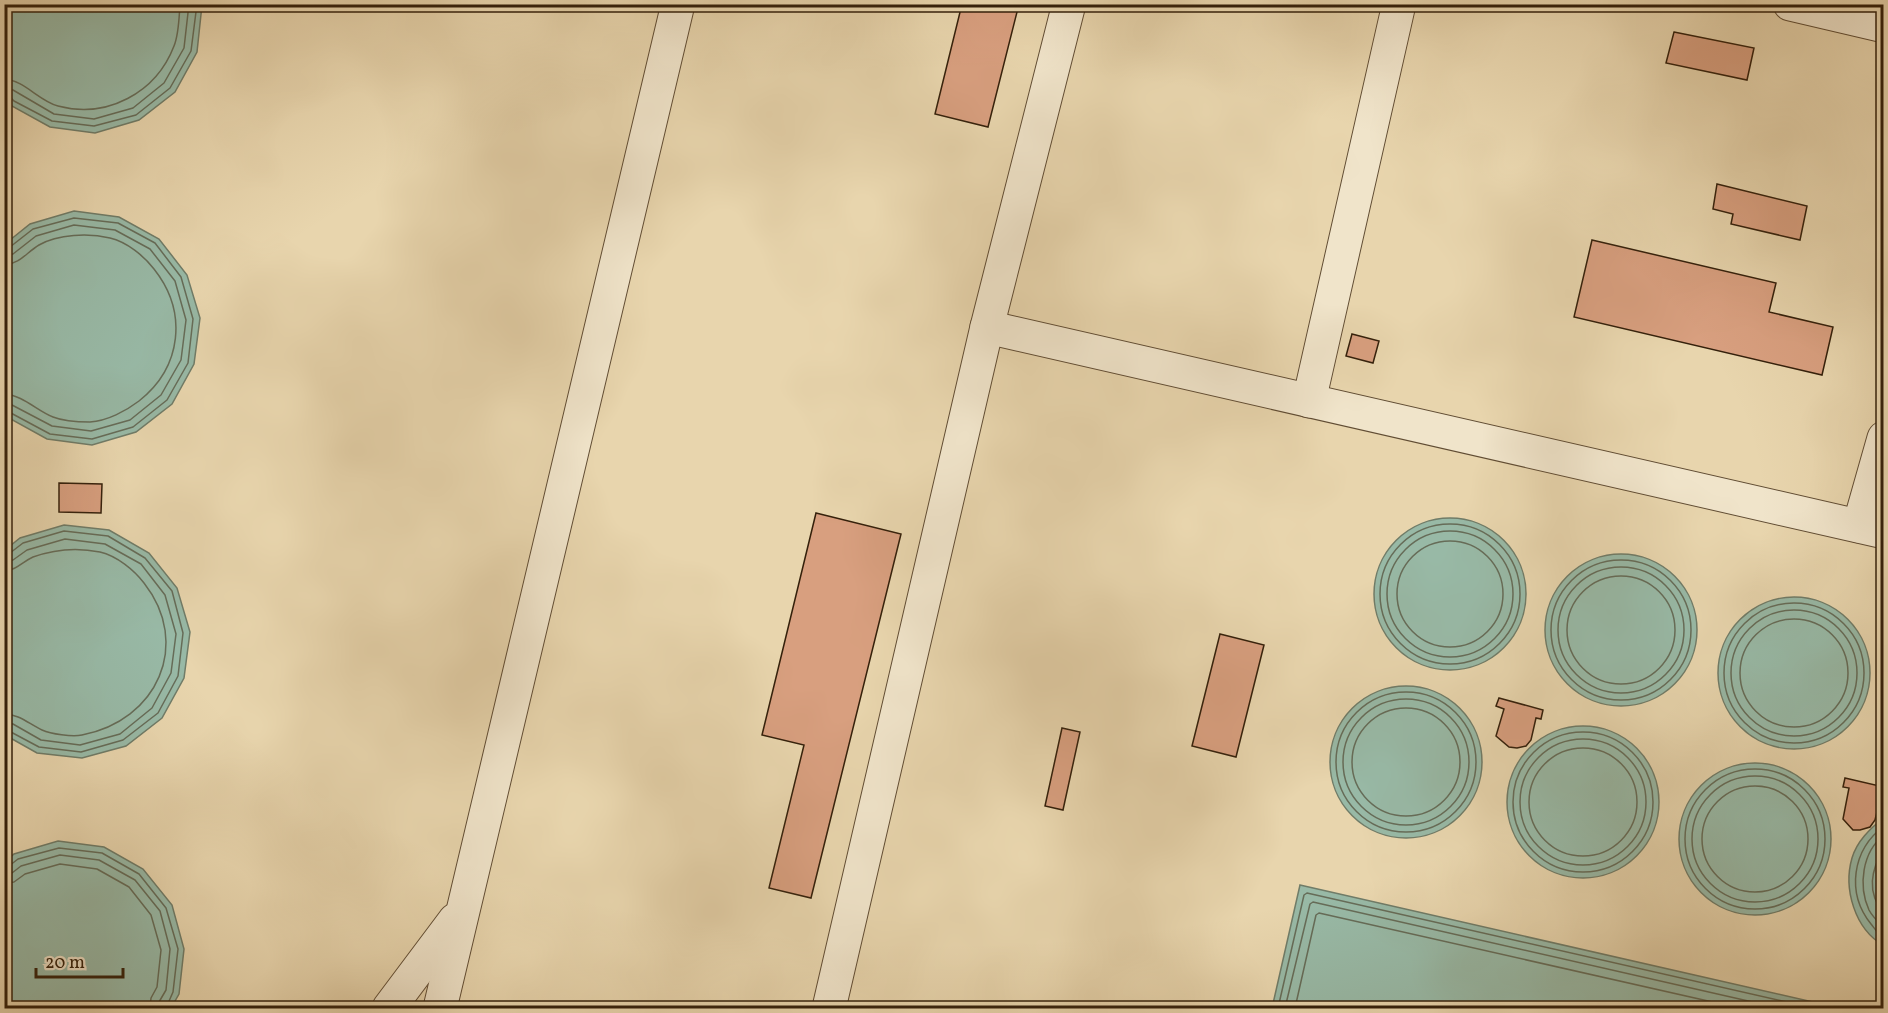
<svg xmlns="http://www.w3.org/2000/svg" width="1888" height="1013" font-family="Vollkorn,serif">
<rect width="100%" height="100%" fill="#e8d5ad"/>
<filter id="stains"><feTurbulence type="fractalNoise" baseFrequency=".00333" numOctaves="4"/><feColorMatrix values="0 0 0 0 .2 0 0 0 0 .09 0 0 0 0 .02 0 0 0 .5 -.17"/></filter>
<radialGradient id="worn" r=".72"><stop offset=".6" stop-color="#630" stop-opacity="0"/><stop offset="1" stop-color="#630" stop-opacity=".3"/></radialGradient>
<g fill="#98b9a6" stroke="#707c68" stroke-width="1.5">
<path d="M5,4L202,5L197,52L175,92L139,120L95,133L50,127L10,105L5,99Z"/>
<path d="M74,211L119,217L159,239L187,275L200,318L194,364L172,404L136,432L92,445L47,439L7,417L5,414V244L30,224Z"/>
<circle cx="1450" cy="594" r="76"/>
<path d="M64,525L109,530L149,553L177,588L190,632L184,678L162,718L126,746L82,758L37,753L5,735V550L20,538Z"/>
<circle cx="1621" cy="630" r="76"/>
<circle cx="1794" cy="673" r="76"/>
<circle cx="1406" cy="762" r="76"/>
<circle cx="1583" cy="802" r="76"/>
<circle cx="1755" cy="839" r="76"/>
<path d="M1883,818V945C1855,929 1843,889 1852,858C1857,841 1870,829 1883,818Z"/>
<path d="M58,841L104,847L143,869L172,905L184,949L179,994L171,1008H5V862L14,854Z"/>
<path d="M1300,885L1839,1008H1272Z"/>
</g>
<g fill="none" stroke-linecap="round" stroke-linejoin="round">
<g stroke="#666c58" stroke-width="1.5">
<path d="M4,79C24,80 39,101 58,106C107,119 156,93 174,46C179,34 179,17 180,4"/>
<path d="M4,88L13,90L54,114L94,119L133,108L164,83L184,48L189,4"/>
<path d="M4,96H9L14,101L52,121L94,126L136,115L170,88L191,51L197,4"/>
<path d="M4,248L10,247L33,229L74,218L118,223L155,243L181,277L193,319L188,363L167,400L133,427L92,439L50,434L9,412L4,411"/>
<path d="M4,256L13,254L36,236L74,225L115,230L150,249L175,281L186,320L181,360L161,395L130,420L91,431L52,426L12,405L4,404"/>
<path d="M4,265C20,264 27,252 39,245C58,234 89,233 110,238C127,242 144,256 154,269C188,312 182,367 139,401C126,411 107,421 90,422C80,422 63,421 53,417C37,411 23,395 4,394"/>
<circle cx="1450" cy="594" r="70"/>
<circle cx="1450" cy="594" r="63"/>
<circle cx="1450" cy="594" r="53"/>
<path d="M4,554L10,553L23,543L64,531L108,536L145,558L172,591L183,633L178,676L158,713L123,740L81,752L39,747L9,731L4,730"/>
<circle cx="1621" cy="630" r="70"/>
<path d="M4,562L13,560L27,550L65,539L105,544L141,564L165,595L176,634L171,673L152,708L120,734L80,745L41,740L13,724L4,723"/>
<circle cx="1621" cy="630" r="63"/>
<path d="M4,571C17,570 22,562 33,557C55,549 76,547 100,552C117,556 134,570 144,583C192,644 157,721 82,735C72,737 51,734 42,730C29,724 19,714 4,714"/>
<circle cx="1621" cy="630" r="54"/>
<circle cx="1794" cy="673" r="70"/>
<circle cx="1794" cy="673" r="63"/>
<circle cx="1794" cy="673" r="54"/>
<circle cx="1406" cy="762" r="70"/>
<circle cx="1406" cy="762" r="63"/>
<circle cx="1406" cy="762" r="54"/>
<circle cx="1583" cy="802" r="70"/>
<circle cx="1583" cy="802" r="63"/>
<circle cx="1583" cy="802" r="54"/>
<circle cx="1755" cy="839" r="70"/>
<circle cx="1755" cy="839" r="63"/>
<circle cx="1755" cy="839" r="53"/>
<path d="M1884,826C1852,850 1846,893 1871,924C1875,929 1878,934 1884,938"/>
<path d="M1884,835C1862,852 1858,886 1869,910C1872,916 1879,923 1884,928"/>
<path d="M1884,848C1871,870 1866,892 1884,914"/>
<path d="M4,866H9L18,859L59,848L102,853L139,874L166,908L178,949L173,992L166,1008"/>
<path d="M4,874L12,873L21,866L60,855L99,860L135,880L160,911L170,949L166,990L159,1002V1008"/>
<path d="M4,883L14,882L25,874L60,864L97,869L129,887L151,915L161,950L157,987L151,998L150,1008"/>
<path d="M1278,1008L1304,895L1307,893L1813,1008"/>
<path d="M1285,1008L1310,904L1313,902L1779,1008"/>
<path d="M1295,1008L1316,915L1319,913L1739,1008"/>
</g>
</g>
<g fill="#d89f7f" stroke="#34200b" stroke-width="1.5">
<path d="M962,4H1019L988,127L935,114Z"/>
<path d="M1674,32L1754,48L1747,80L1666,63Z"/>
<path d="M1717,184L1807,206L1800,240L1731,224L1733,214L1713,209Z"/>
<path d="M1592,240L1776,283L1769,312L1833,327L1822,375L1574,317Z"/>
<path d="M1352,334L1379,341L1373,363L1346,356Z"/>
<path d="M59,483L102,484L101,513L59,512Z"/>
<path d="M816,513L901,534L811,898L769,888L804,745L762,735Z"/>
<path d="M1220,634L1264,645L1236,757L1192,746Z"/>
<path d="M1499,698L1543,710L1541,719L1536,718L1531,740L1526,746L1517,748L1509,747L1496,736L1504,709L1496,706Z"/>
<path d="M1062,728L1080,732L1063,810L1045,806Z"/>
<path d="M1845,778L1884,787V797L1881,796L1875,820L1870,827L1860,830H1853L1843,819L1849,788L1843,787Z"/>
</g>
<g fill="none" stroke-linecap="round" stroke-linejoin="round">
<defs>
<g id="minor">
<path d="M1790,4L1884,26"/>
<path d="M987,327L1884,532"/>
<path d="M1309,401L1399,4"/>
<path d="M1859,526L1884,438"/>
<path d="M389,1008L455,920"/>
<path d="M440,1008L678,4"/>
<path d="M829,1008L987,327L1069,4"/>
</g>
</defs>
<use href="#minor" stroke="#614d34" stroke-width="35"/>
<use href="#minor" stroke="#f0e4ca" stroke-width="33"/>
</g>
<rect width="1888" height="1013" fill="none" stroke="#e8d5ad" stroke-width="24"/>
<rect x="6" y="6" width="1876" height="1001" fill="none" stroke="#34200b" stroke-width="3"/>
<rect x="12" y="12" width="1864" height="989" fill="none" stroke="#34200b" stroke-width="1.5"/>
<path d="M36 968v9h87v-9" fill="none" stroke="#34200b" stroke-width="3"/>
<text x="45" y="968" font-size="18" fill="#34200b" stroke="#f0e4ca" stroke-width="4.5" paint-order="stroke">20 m</text>
<rect width="100%" height="100%" filter="url(#stains)"/>
<rect width="100%" height="100%" fill="url(#worn)"/>
</svg>
